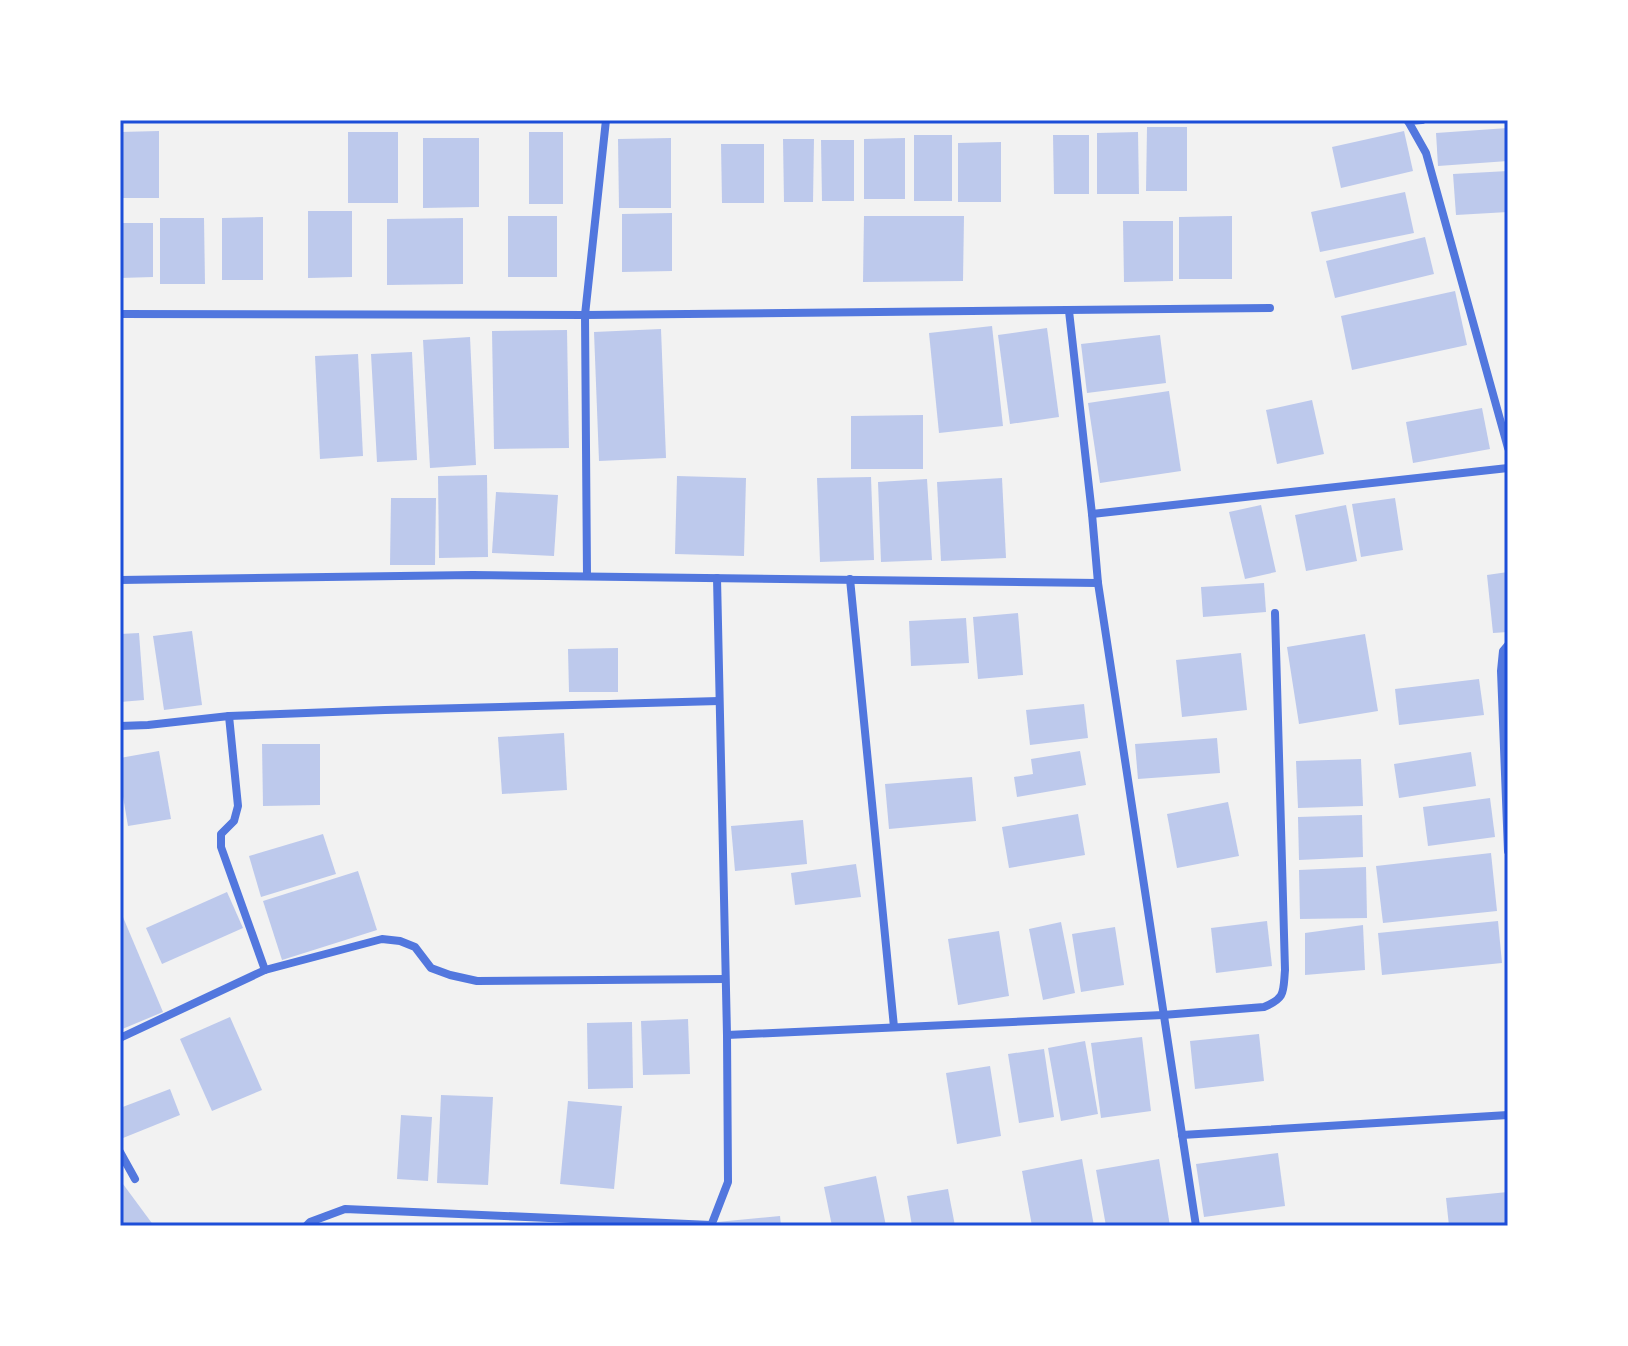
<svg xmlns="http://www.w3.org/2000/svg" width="1628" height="1346" font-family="'PT Sans',sans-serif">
<rect width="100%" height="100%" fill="#f2f2f2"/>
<g fill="#bdc9ec">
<path d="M1147,127H1187V191H1146Z"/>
<path d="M1508,128V161L1438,166L1436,133Z"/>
<path d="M159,131V198H120V132Z"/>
<path d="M1404,131L1413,171L1341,188L1332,147Z"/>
<rect x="348" y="132" width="50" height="71"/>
<rect x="529" y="132" width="34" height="72"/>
<path d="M1138,132L1139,194H1097V133Z"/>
<rect x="914" y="135" width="38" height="66"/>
<path d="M1053,135H1089V194H1054Z"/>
<path d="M423,138H479V207L423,208Z"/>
<path d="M671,138V208H619L618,139Z"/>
<path d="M905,138V199H864V139Z"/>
<path d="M783,139H814L813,202H784Z"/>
<path d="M821,140H854V201H822Z"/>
<path d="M1001,142V202H958V143Z"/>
<path d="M721,144H764V203H722Z"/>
<path d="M1508,171V212L1456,215L1453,174Z"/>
<path d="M1405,192L1414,233L1320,252L1311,212Z"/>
<path d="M308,211H352V277L308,278Z"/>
<path d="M672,213V271L622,272V214Z"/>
<rect x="508" y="216" width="49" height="61"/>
<path d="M864,216H964L963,281L863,282Z"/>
<path d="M1232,216V279H1179V217Z"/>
<path d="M263,217V280H222V218Z"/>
<path d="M160,218H204L205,284H160Z"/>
<path d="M463,218V284L387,285V219Z"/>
<path d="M1123,221H1173V281L1124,282Z"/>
<path d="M120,223H153V277L120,278Z"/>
<path d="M1425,237L1434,274L1335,298L1326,261Z"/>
<path d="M1455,291L1467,345L1352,370L1341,316Z"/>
<path d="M992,326L1003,426L939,433L929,333Z"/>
<path d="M1047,328L1059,417L1010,424L998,335Z"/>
<path d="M661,329L666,458L599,461L594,332Z"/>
<path d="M567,330L569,448L494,449L492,331Z"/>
<path d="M1160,335L1166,383L1087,393L1081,344Z"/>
<path d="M470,337L476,465L430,468L423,340Z"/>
<path d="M412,352L417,460L377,462L371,354Z"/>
<path d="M358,354L363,456L320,459L315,356Z"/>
<path d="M1169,391L1181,471L1100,483L1088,403Z"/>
<path d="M1312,400L1324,454L1277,464L1266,410Z"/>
<path d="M1482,408L1490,449L1413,463L1406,422Z"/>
<path d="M923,415V469H851V416Z"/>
<path d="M487,475L488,557L439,558L438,476Z"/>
<path d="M677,476L746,478L744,556L675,554Z"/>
<path d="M871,477L874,560L820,562L817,478Z"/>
<path d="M1002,478L1006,558L941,561L937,482Z"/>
<path d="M927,479L932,560L881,562L878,482Z"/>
<path d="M496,492L558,495L554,556L492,553Z"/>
<path d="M391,498H436L435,565H390Z"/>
<path d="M1395,498L1403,550L1361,557L1352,504Z"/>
<path d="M1261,505L1276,572L1245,579L1229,512Z"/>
<path d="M1346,505L1357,561L1306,571L1295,515Z"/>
<path d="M1508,572V632L1493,633L1487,575Z"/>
<path d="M1264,583L1266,612L1203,617L1201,587Z"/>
<path d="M1018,613L1023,675L978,679L973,617Z"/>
<path d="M966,618L969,663L911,666L909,621Z"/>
<path d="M192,631L202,705L164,710L153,636Z"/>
<path d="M139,633L144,700L120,702V634Z"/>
<path d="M1365,634L1378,711L1299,724L1287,647Z"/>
<path d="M618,648V692H569L568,649Z"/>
<path d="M1241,653L1247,710L1182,717L1176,660Z"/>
<path d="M1479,679L1484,715L1399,725L1395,689Z"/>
<path d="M1084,704L1088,738L1030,745L1026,710Z"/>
<path d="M564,733L567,790L502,794L498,737Z"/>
<path d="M1217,738L1220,773L1138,779L1135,744Z"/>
<path d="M262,744H320V805L263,806Z"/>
<path d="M159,751L171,819L128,826L120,779V758Z"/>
<path d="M1080,751L1086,785L1017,797L1014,777L1033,774L1031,759Z"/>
<path d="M1471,752L1476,786L1399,798L1394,764Z"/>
<path d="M1361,759L1363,806L1298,808L1296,761Z"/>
<path d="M972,777L976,821L889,829L885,784Z"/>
<path d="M1490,798L1495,837L1428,846L1423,807Z"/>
<path d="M1228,802L1239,856L1177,868L1167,814Z"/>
<path d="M1078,814L1085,855L1009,868L1002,827Z"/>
<path d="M1362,815L1363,857L1299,860L1298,817Z"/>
<path d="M803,820L807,864L735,871L731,826Z"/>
<path d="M323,834L336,874L261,897L249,856Z"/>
<path d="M1491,853L1497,911L1383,923L1376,866Z"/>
<path d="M856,864L861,897L795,905L791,873Z"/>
<path d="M1366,867L1367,918L1300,919L1299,870Z"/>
<path d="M358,871L377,930L282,960L263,901Z"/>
<path d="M227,892L243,928L162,964L146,928Z"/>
<path d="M120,910L163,1012L120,1030Z"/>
<path d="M1267,921L1272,966L1216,973L1211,928Z"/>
<path d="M1498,921L1502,963L1382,975L1378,933Z"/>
<path d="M1061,922L1075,993L1043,1000L1029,929Z"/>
<path d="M1363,925L1365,970L1305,975V933Z"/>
<path d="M1115,927L1124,985L1081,992L1072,934Z"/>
<path d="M999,931L1009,996L958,1005L948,939Z"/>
<path d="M230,1017L262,1090L212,1111L180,1039Z"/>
<path d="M688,1019L690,1074L643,1075L641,1021Z"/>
<path d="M632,1022L633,1088L588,1089L587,1023Z"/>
<path d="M1259,1034L1264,1081L1195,1089L1190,1041Z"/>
<path d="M1142,1037L1151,1111L1101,1118L1091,1043Z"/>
<path d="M1085,1041L1098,1114L1061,1121L1048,1048Z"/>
<path d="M1044,1049L1054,1117L1019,1123L1008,1054Z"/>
<path d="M990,1066L1001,1136L957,1144L946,1073Z"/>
<path d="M170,1089L180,1115L123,1138L120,1129V1108Z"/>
<path d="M441,1095L493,1097L488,1185L437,1183Z"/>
<path d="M568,1101L622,1106L614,1189L560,1184Z"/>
<path d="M401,1115L432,1117L428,1181L397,1179Z"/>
<path d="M1278,1153L1285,1206L1204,1217L1196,1164Z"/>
<path d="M1082,1159L1094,1226H1032L1022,1171Z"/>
<path d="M1159,1159L1170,1226H1106L1096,1170Z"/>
<path d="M876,1176L886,1226H832L824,1187Z"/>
<path d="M123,1184L154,1226H120V1186Z"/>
<path d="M948,1189L955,1226H912L907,1196Z"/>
<path d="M1508,1192V1226H1449L1446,1198Z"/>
<path d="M780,1216L781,1226H718L717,1222Z"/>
</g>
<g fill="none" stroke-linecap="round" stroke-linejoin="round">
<g stroke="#5277de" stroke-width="8">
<path d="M1408,121L1426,153L1508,448"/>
<path d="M1408,121L1422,120"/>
<path d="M1069,311L1092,514L1098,583L1196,1226"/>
<path d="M120,314L585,315L1270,308"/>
<path d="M1092,514L1508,468"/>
<path d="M587,576L585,315L606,120"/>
<path d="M850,579L894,1027"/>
<path d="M120,580L473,575L1098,583"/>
<path d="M1508,645L1503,651L1501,671L1508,851"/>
<path d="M229,716L238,806L234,821L221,834V847L265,970"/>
<path d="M120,726L148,725L229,716L385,710L719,701"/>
<path d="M727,1035L1163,1015L1264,1007C1286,998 1283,992 1285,970L1275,613"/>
<path d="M120,1038L265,970L382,939L400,941L415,947L431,968L450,975L477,981L725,979"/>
<path d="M1182,1135L1508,1115"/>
<path d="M120,1152L135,1179"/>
<path d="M306,1226L310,1222L345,1209L711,1225"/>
<path d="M711,1226L728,1182L727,1035L717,578"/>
</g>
</g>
<rect width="1628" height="1346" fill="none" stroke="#ffffff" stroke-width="244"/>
<rect x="122" y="122" width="1384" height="1102" fill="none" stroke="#1d4ed8" stroke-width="3"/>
</svg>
